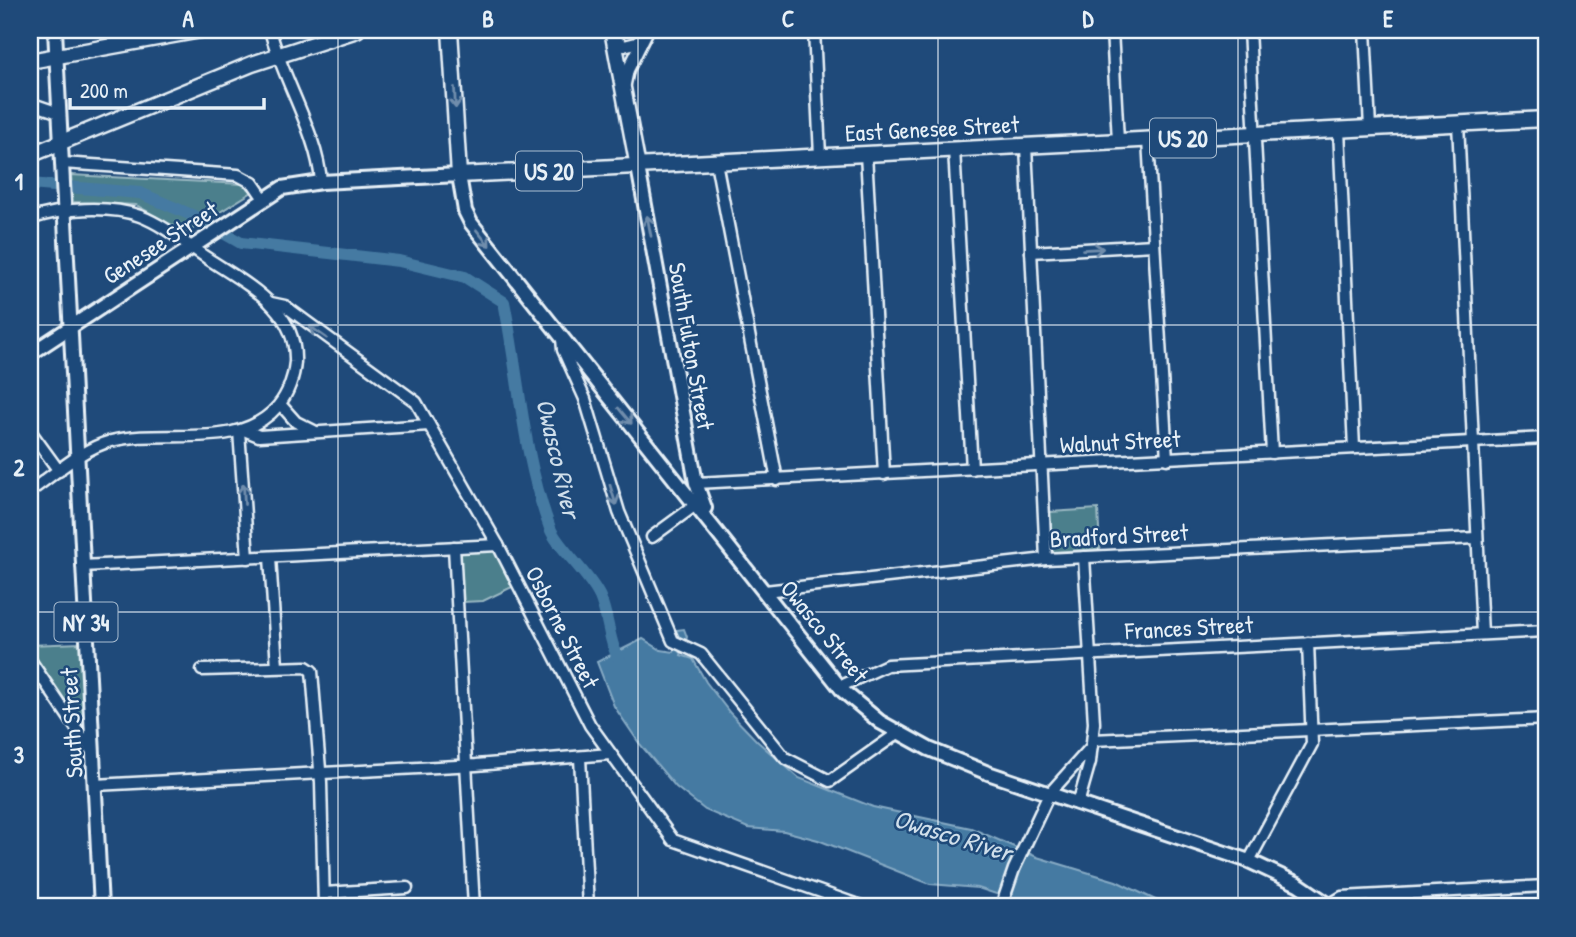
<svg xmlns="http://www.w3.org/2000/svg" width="1576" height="937" font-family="'Patrick Hand',sans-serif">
<rect width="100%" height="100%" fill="#1f4a7a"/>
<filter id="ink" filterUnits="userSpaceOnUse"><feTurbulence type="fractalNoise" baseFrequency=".0143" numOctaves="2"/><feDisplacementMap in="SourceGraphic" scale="14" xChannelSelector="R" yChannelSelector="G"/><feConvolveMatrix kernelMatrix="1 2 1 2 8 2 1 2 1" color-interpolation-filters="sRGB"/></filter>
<g filter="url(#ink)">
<g fill="#4b7f8c" stroke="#9ab8c2" stroke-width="2">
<path d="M71,175L243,184L252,192L186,233L136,205L73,202Z"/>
<path d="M1098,509L1100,549L1052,552L1050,512Z"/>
<path d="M491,550L496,551L514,586L483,601L463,602L460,554L464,551Z"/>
<path d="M81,643L85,713L76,716L30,656V645Z"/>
</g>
<path fill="#457aa2" stroke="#86aac4" stroke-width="2" d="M684,629L687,637L681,655L693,659L706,682L730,713L757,741L799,778L873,807L971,828L1037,857L1116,881L1170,907H1036L978,888L930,884L818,840L784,831L748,828L705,810L676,787L639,743L614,706L597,662L643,639L661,650L674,652L679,637L676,630Z"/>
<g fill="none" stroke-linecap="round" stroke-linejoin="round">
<path stroke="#457aa2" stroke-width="12" d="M30,184L140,193L194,216L241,243L399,261L465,277L504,302C519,376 523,457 550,528C557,547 589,573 600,597C610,621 608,646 624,667"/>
<defs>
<g id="minor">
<path d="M270,30C282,78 318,135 321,182"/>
<path d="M814,30L820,156"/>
<path d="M1112,30L1118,141"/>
<path d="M1249,30L1272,453"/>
<path d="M1365,30L1370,128"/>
<path d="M614,38L624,46L636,43L643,37"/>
<path d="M625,84L628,70L648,30"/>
<path d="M30,103L59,113"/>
<path d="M1458,123L1482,634"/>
<path d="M1339,130L1354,448"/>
<path d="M1148,140L1167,459"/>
<path d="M1026,146L1046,559"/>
<path d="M954,149L972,469"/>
<path d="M866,154L884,474"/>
<path d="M716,162L777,480"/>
<path d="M62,163L238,175L253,183L264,199"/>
<path d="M30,219C60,208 109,205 140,216C164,225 186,244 207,258C246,284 297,308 295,362C294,377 288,394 278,406C238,453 164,427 111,441C81,449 55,474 30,491"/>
<path d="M1031,252L1154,245"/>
<path d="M271,303L285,306L416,402L498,545L590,725L673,840L864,907"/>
<path d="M562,338L563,350L585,399L619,512L673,641L701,654L785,758L830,781L898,733"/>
<path d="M280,404L296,422L314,431"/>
<path d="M244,430L259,436L429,425"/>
<path d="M30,431L59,471"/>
<path d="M239,431L248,558"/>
<path d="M696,483L1546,438"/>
<path d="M652,537L697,504"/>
<path d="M454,547L474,907"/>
<path d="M270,557L277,667"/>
<path d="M82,566L498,545"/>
<path d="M765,591L1046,559L1476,538"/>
<path d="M30,660L93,753"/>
<path d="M202,670L306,667L312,671L321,782L324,907"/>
<path d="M839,687L887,665L1546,631"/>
<path d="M1093,740L1546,719"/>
<path d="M580,758L588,907"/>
<path d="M95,785L476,765L610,754"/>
<path d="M1078,804L1090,762L1094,723L1084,557"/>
<path d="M1249,861L1312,744L1308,643"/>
<path d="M324,893L407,888"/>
<path d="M1329,905L1342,897L1546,886"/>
<path d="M1001,907L1014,869L1049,794L1092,746"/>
</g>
<g id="major">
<path d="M55,30L101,907"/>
<path d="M638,167L696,483L705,508"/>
<path d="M30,354L282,188L321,182L459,175L465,211L471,223L843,691L880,722L929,749L988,773L1249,861L1298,884L1332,907"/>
</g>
<g id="highway">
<path d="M450,30L459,175L1546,119"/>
<path d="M612,30L638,167"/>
<path d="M30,61L201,30"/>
<path d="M30,155L252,64L357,30"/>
</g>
</defs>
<use href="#minor" stroke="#e8f1f8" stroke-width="15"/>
<use href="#major" stroke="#e8f1f8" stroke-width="18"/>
<use href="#highway" stroke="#e8f1f8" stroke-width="19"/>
<use href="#minor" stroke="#1f4a7a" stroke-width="10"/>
<use href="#major" stroke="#1f4a7a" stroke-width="12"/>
<use href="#highway" stroke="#1f4a7a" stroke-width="14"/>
</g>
<defs><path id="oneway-shaft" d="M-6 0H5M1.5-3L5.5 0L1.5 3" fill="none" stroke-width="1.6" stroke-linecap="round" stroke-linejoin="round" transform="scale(1.75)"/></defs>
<g stroke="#6f8dac">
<use href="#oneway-shaft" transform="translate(455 98) rotate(87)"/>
<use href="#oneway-shaft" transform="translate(649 226) rotate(-101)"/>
<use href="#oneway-shaft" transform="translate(483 238) rotate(51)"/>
<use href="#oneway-shaft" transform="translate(1093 249) rotate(-3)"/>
<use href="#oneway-shaft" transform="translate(318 332) rotate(-145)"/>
<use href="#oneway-shaft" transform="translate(625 416) rotate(50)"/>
<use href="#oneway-shaft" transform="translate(244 494) rotate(-93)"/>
<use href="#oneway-shaft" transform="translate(613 495) rotate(73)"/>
</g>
</g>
<path fill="none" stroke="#e8f1f8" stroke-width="2" stroke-opacity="0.55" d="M338,30V907M638,30V907M938,30V907M1238,30V907M30,325H1546M30,612H1546"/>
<g text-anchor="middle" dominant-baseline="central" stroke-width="5" stroke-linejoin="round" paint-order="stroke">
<g fill="#1f4a7a" stroke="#acbfd2" stroke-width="2">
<rect x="1150" y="118.5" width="66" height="39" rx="5"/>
<rect x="516" y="151.5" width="66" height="39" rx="5"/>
<rect x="54.5" y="602.5" width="63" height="39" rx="5"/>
</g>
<g font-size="23" font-weight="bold" fill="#e8f1f8">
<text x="1183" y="138">US 20</text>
<text x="549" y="171">US 20</text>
<text x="86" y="622">NY 34</text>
</g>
<g font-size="24" fill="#e8f1f8" stroke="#1f4a7a">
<text transform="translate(932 128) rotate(-3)">East Genesee Street</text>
<text transform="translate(160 242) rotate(-33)">Genesee Street</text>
<text transform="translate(692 346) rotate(80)">South Fulton Street</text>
<text transform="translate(1120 441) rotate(-3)">Walnut Street</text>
<text transform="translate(1119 535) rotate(-3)">Bradford Street</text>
<text transform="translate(563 627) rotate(63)">Osborne Street</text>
<text transform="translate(1189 627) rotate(-3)">Frances Street</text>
<text transform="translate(825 631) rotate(51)">Owasco Street</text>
<text transform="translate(71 723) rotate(-93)">South Street</text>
</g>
<g font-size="26" font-style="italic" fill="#d0dfeb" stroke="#1f4a7a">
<text transform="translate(559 458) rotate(77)">Owasco River</text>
<text transform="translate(953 835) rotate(17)">Owasco River</text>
</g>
</g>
<rect width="1576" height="937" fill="none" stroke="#1f4a7a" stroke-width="77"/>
<path d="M70 98v10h194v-10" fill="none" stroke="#e8f1f8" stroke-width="3.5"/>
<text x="80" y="98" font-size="21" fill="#e8f1f8" stroke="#1f4a7a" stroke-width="5" paint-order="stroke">200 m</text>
<rect x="38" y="38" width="1500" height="860" fill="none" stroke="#e8f1f8" stroke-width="2.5"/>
<g font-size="23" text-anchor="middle" font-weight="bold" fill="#e8f1f8">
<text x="188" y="27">A</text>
<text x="488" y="27">B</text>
<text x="788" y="27">C</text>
<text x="1088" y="27">D</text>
<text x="1388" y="27">E</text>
<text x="19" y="190">1</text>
<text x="19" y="476">2</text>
<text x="19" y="763">3</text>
</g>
</svg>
